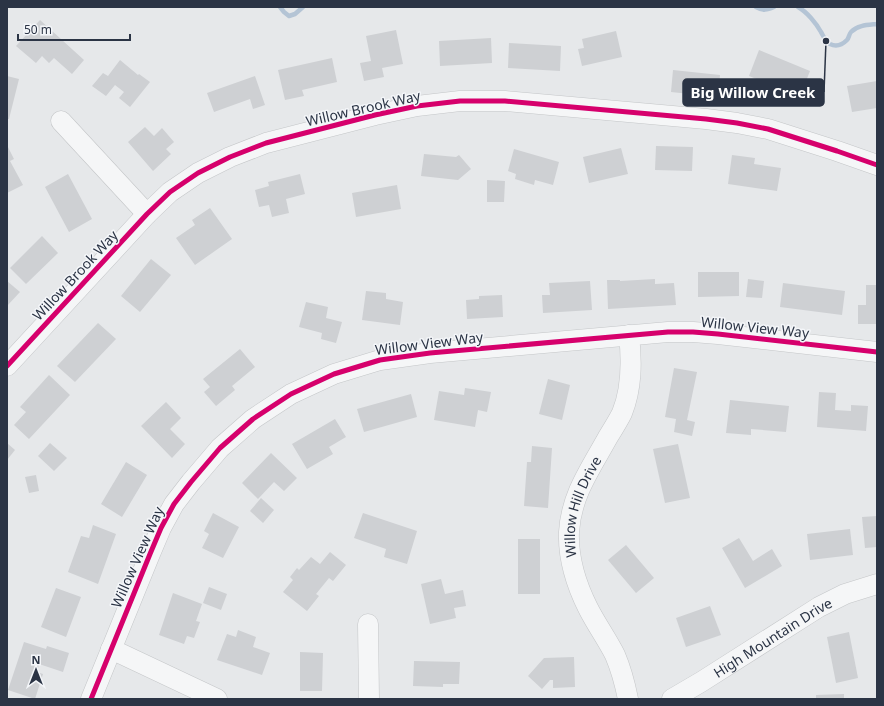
<svg xmlns="http://www.w3.org/2000/svg" width="884" height="706" font-family="'Noto Sans',sans-serif">
<rect width="100%" height="100%" fill="#e6e8ea"/>
<g fill="none" stroke-linecap="round" stroke-linejoin="round">
<g stroke="#b4c4d5" stroke-width="4.5">
<path d="M280,7L284,12L289,16L295,14L303,7"/>
<path d="M756,7C763,11 767,10 774,7"/>
<path d="M798,7C807,12 816,23 821,32C824,37 825,41 830,44C836,47 842,45 847,40C849,38 849,34 851,32C858,25 868,25 877,24"/>
</g>
</g>
<g fill="#ced0d3">
<path d="M40,20L84,60L72,74L54,58L49,63L42,56L36,63L16,46Z"/>
<path d="M396,30L403,64L382,68L384,77L364,81L360,63L371,61L366,36Z"/>
<path d="M616,31L622,57L582,66L578,49L584,48L582,39Z"/>
<path d="M491,38L492,63L440,66L439,41Z"/>
<path d="M509,43L561,46L560,71L508,68Z"/>
<path d="M759,50L810,71L800,96L749,76Z"/>
<path d="M332,58L337,82L302,90L304,96L285,100L278,70Z"/>
<path d="M120,60L138,75L139,74L150,82L130,107L119,98L124,92L115,85L106,96L92,86L103,73L108,76Z"/>
<path d="M673,70L720,75L718,97L671,92Z"/>
<path d="M7,76L19,79L9,119H7Z"/>
<path d="M255,76L265,105L253,109L250,99L214,112L207,93Z"/>
<path d="M877,81V108L852,112L847,86Z"/>
<path d="M145,127L154,136L162,128L174,142L166,149L171,154L153,171L128,142Z"/>
<path d="M7,145L14,159L10,161L23,185L7,193Z"/>
<path d="M656,146L693,147L692,171L655,170Z"/>
<path d="M621,148L628,174L589,183L583,157Z"/>
<path d="M514,149L559,162L553,185L535,180L534,185L515,179L516,174L508,171Z"/>
<path d="M424,154L456,157L459,155L471,169L458,180L421,176Z"/>
<path d="M732,155L755,158L754,164L781,168L777,191L728,184Z"/>
<path d="M68,174L92,219L69,232L45,187Z"/>
<path d="M300,174L305,194L286,199L289,213L272,217L269,205L259,207L255,190L269,186L268,182Z"/>
<path d="M487,180L505,181L504,202H487Z"/>
<path d="M397,185L401,209L356,217L352,193Z"/>
<path d="M210,208L232,239L195,265L176,238L195,225L192,220Z"/>
<path d="M42,236L58,253L26,284L10,268Z"/>
<path d="M151,259L171,275L140,312L121,296Z"/>
<path d="M698,272H739V296L698,297Z"/>
<path d="M655,279V284L674,283L676,305L608,309L607,280H620V281Z"/>
<path d="M748,279L764,281L762,298L746,297Z"/>
<path d="M7,281L20,292L7,306Z"/>
<path d="M590,281L592,310L543,313L542,295H550L549,283Z"/>
<path d="M783,283L845,291L842,315L780,307Z"/>
<path d="M866,285H877V324H858V305H866Z"/>
<path d="M366,291L386,293V299L403,302L400,325L362,320Z"/>
<path d="M502,295L503,317L467,319L466,300L479,299V296Z"/>
<path d="M306,302L328,307L326,318L342,322L336,343L321,339L322,333L299,327Z"/>
<path d="M98,323L116,339L75,382L57,366Z"/>
<path d="M240,349L255,367L232,386L235,390L216,406L204,392L210,387L203,379Z"/>
<path d="M674,368L697,372L687,420L695,422L692,436L674,432L676,419L665,417Z"/>
<path d="M49,375L70,395L29,439L14,425L26,412L20,407Z"/>
<path d="M548,379L570,385L562,420L539,414Z"/>
<path d="M465,388L491,392L487,412L478,410L475,427L434,420L439,391L464,395Z"/>
<path d="M819,392L836,393L835,410L851,411V405L868,406L866,431L817,427Z"/>
<path d="M411,394L417,417L364,432L357,409Z"/>
<path d="M730,400L789,406L786,432L751,429V435L726,433Z"/>
<path d="M166,402L181,418L170,429L185,444L172,458L141,426Z"/>
<path d="M335,419L346,437L329,447L333,454L307,469L292,444Z"/>
<path d="M7,443L15,450L7,460Z"/>
<path d="M50,443L67,458L54,471L38,456Z"/>
<path d="M678,444L690,498L665,503L653,449Z"/>
<path d="M532,446L552,448L548,508L524,506L527,462H531Z"/>
<path d="M271,453L297,478L284,491L274,482L258,499L242,483Z"/>
<path d="M126,462L147,475L122,517L101,504Z"/>
<path d="M36,475L39,491L29,493L25,477Z"/>
<path d="M261,498L274,510L263,523L250,511Z"/>
<path d="M213,513L239,527L223,558L202,548L209,534L204,531Z"/>
<path d="M363,513L417,531L407,564L384,557L386,549L354,538Z"/>
<path d="M877,516V547L865,548L862,517Z"/>
<path d="M93,525L116,534L98,584L68,572L81,536L89,538Z"/>
<path d="M850,529L853,555L810,560L807,534Z"/>
<path d="M739,538L753,561L772,549L782,566L745,588L722,548Z"/>
<rect x="518" y="539" width="22" height="55"/>
<path d="M626,545L654,578L636,593L608,560Z"/>
<path d="M330,552L346,565L333,581L329,578L316,594L319,596L307,611L283,592L293,580L290,577L297,568L299,570L311,557L320,564Z"/>
<path d="M441,579L445,594L463,590L466,606L454,608L456,618L430,624L421,584Z"/>
<path d="M209,587L227,594L221,610L203,603Z"/>
<path d="M56,588L81,597L66,637L41,627Z"/>
<path d="M173,593L202,604L196,621L200,622L194,638L187,636L184,644L159,635Z"/>
<path d="M710,606L721,635L686,647L676,618Z"/>
<path d="M238,630L256,637L253,647L270,653L262,675L217,660L227,634L236,637Z"/>
<path d="M849,632L858,678L836,683L827,637Z"/>
<path d="M24,642L46,649L47,646L69,653L63,672L39,664L37,672L43,674L35,699L8,690Z"/>
<path d="M300,652L323,653L322,691H300Z"/>
<path d="M574,657L575,687L553,688V680H550L542,689L528,676L544,658Z"/>
<path d="M414,661L460,662L459,684H443V687L413,686Z"/>
<path d="M844,694V699H816V695Z"/>
</g>
<g fill="none" stroke-linecap="round" stroke-linejoin="round">
<defs>
<g id="minor">
<path d="M61,121L147,214"/>
<path d="M7,366L147,214L170,192L198,173L230,157L266,143L375,115L417,106L460,101H505L706,119L737,123L768,129L837,151L877,165"/>
<path d="M368,624L369,699"/>
<path d="M111,649L217,699"/>
<path d="M91,699L150,554L161,528L174,504L191,482L220,448L253,419L291,394L334,374L380,360L430,353L668,332H693L718,334L877,352"/>
<path id="s1" d="M628,699C625,684 621,669 615,655C607,639 596,624 588,608C576,584 568,558 569,532C571,495 591,468 608,437C613,429 618,421 622,413C632,388 632,362 629,335"/>
<path id="s2" d="M672,699L701,682L819,607L845,594L877,584"/>
</g>
</defs>
<use href="#minor" stroke="#c4c6c8" stroke-width="21"/>
<use href="#minor" stroke="#f5f6f7" stroke-width="20"/>
<defs>
<g id="cycleway">
<path d="M7,366L147,214L170,192L198,173L230,157L266,143L375,115L417,106L460,101H505L706,119L737,123L768,129L837,151L877,165"/>
<path d="M91,699L150,554L161,528L174,504L191,482L220,448L253,419L291,394L334,374L380,360L430,353L668,332H693L718,334L877,352"/>
</g>
</defs>
<use href="#cycleway" stroke="#f4f6f9" stroke-width="8"/>
<use href="#cycleway" stroke="#d6006c" stroke-width="5"/>
</g>
<g text-anchor="middle" dominant-baseline="central" stroke-width="3" stroke-linejoin="round" paint-order="stroke">
<g font-size="14" fill="#2b3445" stroke="#f4f6f9">
<text transform="translate(363 108) rotate(-13)">Willow Brook Way</text>
<text transform="translate(75 275) rotate(-47)">Willow Brook Way</text>
<text transform="translate(755 327) rotate(6)">Willow View Way</text>
<text transform="translate(429 343) rotate(-7)">Willow View Way</text>
<text stroke="none"><textPath href="#s1" startOffset="207">Willow Hill Drive</textPath></text>
<text transform="translate(137 557) rotate(-66)">Willow View Way</text>
<text stroke="none"><textPath href="#s2" startOffset="118">High Mountain Drive</textPath></text>
</g>
</g>
<path fill="none" stroke="#2b3445" stroke-width="1.5" d="M826 41L824 92"/>
<circle fill="#2b3445" stroke="#f4f6f9" stroke-width="1.5" cx="826" cy="41" r="4"/>
<rect fill="#2b3445" stroke="#2b3445" stroke-width="1.5" x="683" y="79" width="141" height="27" rx="4"/>
<g font-size="15" text-anchor="middle" font-weight="bold" fill="#fff">
<text x="753" y="98">Big Willow Creek</text>
</g>
<rect width="884" height="706" fill="none" stroke="#2b3445" stroke-width="16"/>
<g transform="translate(36 670)" stroke="#f4f6f9" stroke-width="3" paint-order="stroke">
<path d="M0-3L7 15L0 10L-7 15Z" fill="#2b3445"/>
<text y="-6" font-size="11" font-weight="bold" text-anchor="middle" fill="#2b3445">N</text>
</g>
<path d="M18 34v6h112v-6" fill="none" stroke="#2b3445" stroke-width="2"/>
<text x="24" y="34" font-size="12" fill="#2b3445" stroke="#f4f6f9" stroke-width="3" paint-order="stroke">50 m</text>
</svg>
